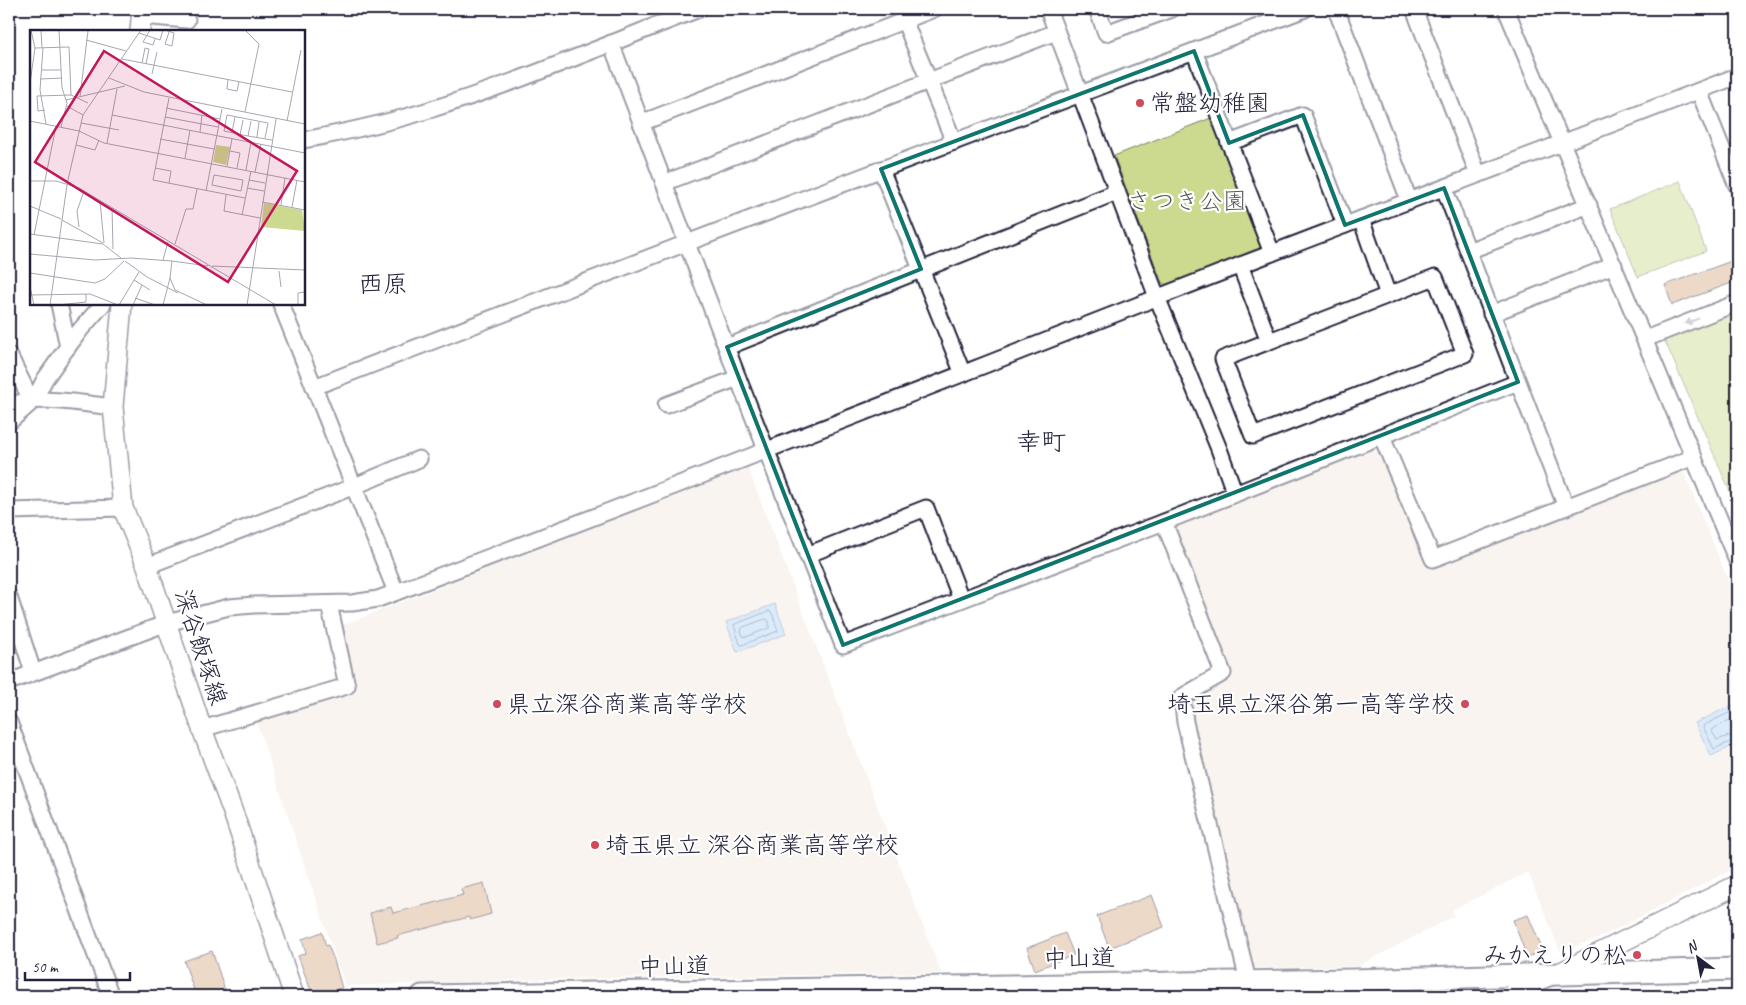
<svg xmlns="http://www.w3.org/2000/svg" width="1746" height="1005" font-family="Caveat,'Klee One',sans-serif">
<rect width="100%" height="100%" fill="#fff"/>
<filter id="ink" filterUnits="userSpaceOnUse"><feTurbulence type="fractalNoise" baseFrequency=".02" numOctaves="2"/><feDisplacementMap in="SourceGraphic" scale="10" xChannelSelector="R" yChannelSelector="G"/><feConvolveMatrix kernelMatrix="1 2 1 2 8 2 1 2 1" color-interpolation-filters="sRGB"/></filter>
<g filter="url(#ink)">
<g fill="#f2e6db">
<path d="M1375,447L1381,450L1430,567L1677,471L1684,473L1737,602V867L1595,940L1560,951L1528,872L1452,910L1454,916L1358,966L1253,968L1190,711L1194,697L1232,676L1173,530L1176,524Z"/>
<path d="M748,468L941,973L547,979L345,986L255,717L355,689L340,626Z"/>
</g>
<g fill="#cbda8e" stroke="#767e64">
<path d="M1211,118L1260,246L1258,251L1169,286L1162,283L1114,156Z"/>
<path d="M1680,181L1706,251L1638,277L1610,209Z"/>
<path d="M1737,310V508L1665,341L1668,337Z"/>
</g>
<g fill="#aed2f7" stroke="#768cac">
<path d="M775,604L786,634L737,652L726,622Z"/>
<path d="M1737,703V744L1711,756L1695,723Z"/>
</g>
<g fill="none" stroke-linecap="round" stroke-linejoin="round">
<g stroke="#5a6886" stroke-width="1">
<path d="M770,611L772,613L778,631L742,645L740,644L734,625Z"/>
<path d="M766,619L769,621V628L746,637L743,636L741,631L742,628Z"/>
<path d="M1737,709L1704,725L1703,727L1714,749L1737,739"/>
<path d="M1737,716L1711,730L1717,740L1737,733"/>
</g>
</g>
<g fill="#d5ab86" stroke="#22223b">
<path d="M1737,259V281L1672,305L1665,285Z"/>
<path d="M484,883L491,914L470,920L469,917L397,936L398,938L377,943L370,913L391,907L393,913L433,903L463,895L461,889Z"/>
<path d="M1152,895L1164,927L1109,948L1097,916Z"/>
<path d="M1528,915L1543,951L1527,957L1513,920Z"/>
<path d="M322,932L326,946L328,945L334,960L342,988L313,996L298,956L306,953L302,939Z"/>
<path d="M1065,933L1074,955L1035,970L1027,948Z"/>
<path d="M212,951L227,996H196L184,961Z"/>
</g>
<g fill="none" stroke-linecap="round" stroke-linejoin="round">
<defs>
<g id="minor">
<path d="M1048,9L1157,297L1219,449L1235,494"/>
<path d="M1097,9L1106,33L1172,9"/>
<path d="M1336,9L1409,200"/>
<path d="M1414,9L1478,174"/>
<path d="M1506,9L1737,561"/>
<path d="M141,16L187,20"/>
<path d="M904,20L954,142"/>
<path d="M611,43L738,378L843,645L1164,522L1518,382"/>
<path d="M1194,51L1272,253"/>
<path d="M1699,91L1737,186"/>
<path d="M641,123L934,9"/>
<path d="M304,140C346,132 388,123 429,110C521,82 609,43 699,9"/>
<path d="M1229,143L1303,115L1345,225"/>
<path d="M881,169L963,374"/>
<path d="M664,183L1056,32"/>
<path d="M1444,188L1566,507"/>
<path d="M1361,219L1388,295"/>
<path d="M1468,251L1589,205"/>
<path d="M1240,265L1269,341"/>
<path d="M1435,277L1465,354L1253,436L1223,359Z"/>
<path d="M59,304L68,347"/>
<path d="M281,304L396,592"/>
<path d="M1491,314L1614,265"/>
<path d="M1645,339L1737,303"/>
<path d="M727,347L1117,192"/>
<path d="M9,355L31,400"/>
<path d="M314,387L671,249L1305,9"/>
<path d="M666,405L738,378"/>
<path d="M9,406C37,394 82,404 113,407"/>
<path d="M9,422L34,400L45,379L64,352L81,329L103,304"/>
<path d="M1382,437L1433,559L1694,457"/>
<path d="M9,511L123,508"/>
<path d="M1164,522L1223,673L1182,697L1185,722L1248,981"/>
<path d="M807,555L926,508L961,599"/>
<path d="M147,566L355,486L419,459"/>
<path d="M9,597L33,672"/>
<path d="M9,682L167,623L229,607L254,605L352,603L378,599C638,502 897,399 1156,298C1349,222 1544,151 1737,76"/>
<path d="M9,722L111,996"/>
<path d="M202,729L347,686L329,604"/>
<path d="M1504,996L1549,978"/>
</g>
<g id="major">
<path d="M140,31L142,9"/>
<path d="M122,304L113,407L123,508L147,566L202,729L234,815L294,996"/>
<path d="M1557,974L1737,885"/>
</g>
<path id="highway" d="M422,996L1353,980L1737,969"/>
</defs>
<use href="#minor" stroke="#22223b" stroke-width="19"/>
<use href="#major" stroke="#22223b" stroke-width="22"/>
<use href="#highway" stroke="#22223b" stroke-width="25"/>
<use href="#minor" stroke="#fff" stroke-width="15"/>
<use href="#major" stroke="#fff" stroke-width="19"/>
<use href="#highway" stroke="#fff" stroke-width="21"/>
</g>
<defs><path id="oneway-solid" d="M-6-.8H1V-3.2L6.5 0L1 3.2V.8H-6Z" transform="scale(1.25)"/></defs>
<use fill="#9c9ca7" href="#oneway-solid" transform="translate(1692 321) rotate(159)"/>
</g>
<path d="M0 0H1746V1005H0ZM1194,51L1229,143L1303,115L1345,225L1444,188L1518,382L843,645L727,347L921,269L881,169Z" fill="#fff" fill-opacity=".55" fill-rule="evenodd"/>
<path fill="none" stroke="#0f766e" stroke-width="4" stroke-linejoin="round" d="M1194,51L1229,143L1303,115L1345,225L1444,188L1518,382L843,645L727,347L921,269L881,169Z"/>
<g fill="#d1495b" stroke="#fff" stroke-width="2">
<circle cx="1140" cy="103" r="5"/>
<circle cx="497" cy="704" r="5"/>
<circle cx="1465" cy="704" r="5"/>
<circle cx="595" cy="845" r="5"/>
<circle cx="1637" cy="955" r="5"/>
</g>
<g text-anchor="middle" dominant-baseline="central" stroke-width="4.5" stroke-linejoin="round" paint-order="stroke">
<g font-size="24" fill="#22223b" stroke="#fff" text-anchor="start">
<text x="1150" y="103">常盤幼稚園</text>
<text x="507" y="704">県立深谷商業高等学校</text>
<text x="1455" y="704" text-anchor="end">埼玉県立深谷第一高等学校</text>
<text x="605" y="845">埼玉県立 深谷商業高等学校</text>
<text x="1627" y="955" text-anchor="end">みかえりの松</text>
</g>
<g font-size="24" fill="#555954" stroke="#fff">
<text x="1187" y="201">さつき公園</text>
</g>
<g font-size="24" fill="#22223b" stroke="#fff">
<text transform="translate(201 647) rotate(72)">深谷飯塚線</text>
<text transform="translate(1079 958) rotate(-1)">中山道</text>
<text transform="translate(674 966) rotate(-1)">中山道</text>
</g>
<g font-size="25" fill="#22223b" stroke="#fff">
<text x="383" y="284">西原</text>
<text x="1041" y="442">幸町</text>
</g>
</g>
<g transform="translate(30 30)">
<rect width="275" height="275" fill="#fff"/>
<path d="M186,115L200,117L196,135L183,132ZM234,173L272,180L275,201L231,197Z" fill="#cbda8e"/>
<path fill="none" stroke="#a7a7b1" stroke-width="1" d="M11,0L12,18M29,0L32,58L37,73L31,97M120,0L113,12L123,15L125,9M135,0L144,3L142,16L135,14L139,2M172,0H196M109,3L130,10L133,0M56,10L96,21M5,18L39,17L41,65M13,18L10,60L16,94M92,29L262,62M112,33L115,18L119,19L116,34M12,40H31M122,44L127,22M79,48L114,62L275,94M10,49L32,48M198,49L197,59L207,61L209,52M0,53L5,18L1,0M50,67L58,1M139,68L123,150L215,168M36,70L95,56M37,76L53,85M136,78L190,89M15,80L8,81L7,66L41,65L58,73M215,82L229,14L215,0M82,85L275,123M135,87L188,97M0,91L49,101L74,113L275,152M257,91L271,20M51,93L89,100M170,102L172,85M202,102L205,87M210,105L213,90M218,106L221,91M227,107L229,92M235,108L238,93L197,85L194,101L218,106L242,110M130,109L184,119M77,113L87,59M46,115L65,120L69,110M200,121L210,123L207,138M155,128L160,100M197,136L202,109M125,138L141,141L139,153M216,140L221,112M225,142L231,114M184,145L213,150L211,161L182,155ZM219,150L235,153M0,151H26L49,158L246,275M37,154L53,85L111,0M217,158L234,161M176,161L192,79M196,165L194,181L230,188M275,170V193M70,171L74,213M232,172L275,180M251,175L255,148M0,176L31,189M262,177L267,150M82,178L83,219M212,185L221,141M32,190L73,213M49,197L47,181L54,161M0,204L73,214L91,228M4,205L26,96M145,214L156,179H163L167,159M0,224L65,230L101,228L142,231L140,248L145,260L177,275M133,230L138,212M95,231L117,247L148,263M142,231L178,236M182,236L275,240M249,241L251,257M0,243L65,253L75,249L94,231M104,250L120,260M0,257L4,275M0,265L60,264L88,275M105,268L125,275M20,275L37,155M28,275L56,272V264M89,275L109,242M103,275L112,255M133,275L140,248M217,275L246,89M268,275V263L275,262"/>
<path fill="#c2185b" fill-opacity="0.15" stroke="#c2185b" stroke-width="2.5" d="M74,21L267,141L198,252L5,132Z"/>
<rect width="275" height="275" fill="none" stroke="#22223b" stroke-width="2.5"/>
</g>
<rect width="1746" height="1005" fill="none" stroke="#fff" stroke-width="30"/>
<rect x="15" y="15" width="1716" height="975" fill="none" stroke="#22223b" stroke-width="2" filter="url(#ink)"/>
<g transform="translate(1698 958) rotate(328)" stroke="#ffffff" stroke-width="4" paint-order="stroke">
<path d="M0-4L9 19L0 12L-9 19Z" fill="#22223b"/>
<text y="-8" font-size="14" font-weight="bold" text-anchor="middle" fill="#22223b">N</text>
</g>
<path d="M25 972v8h105v-8" fill="none" stroke="#22223b" stroke-width="2.5"/>
<text x="32" y="972" font-size="15" fill="#22223b" stroke="#ffffff" stroke-width="4" paint-order="stroke">50 m</text>
</svg>
